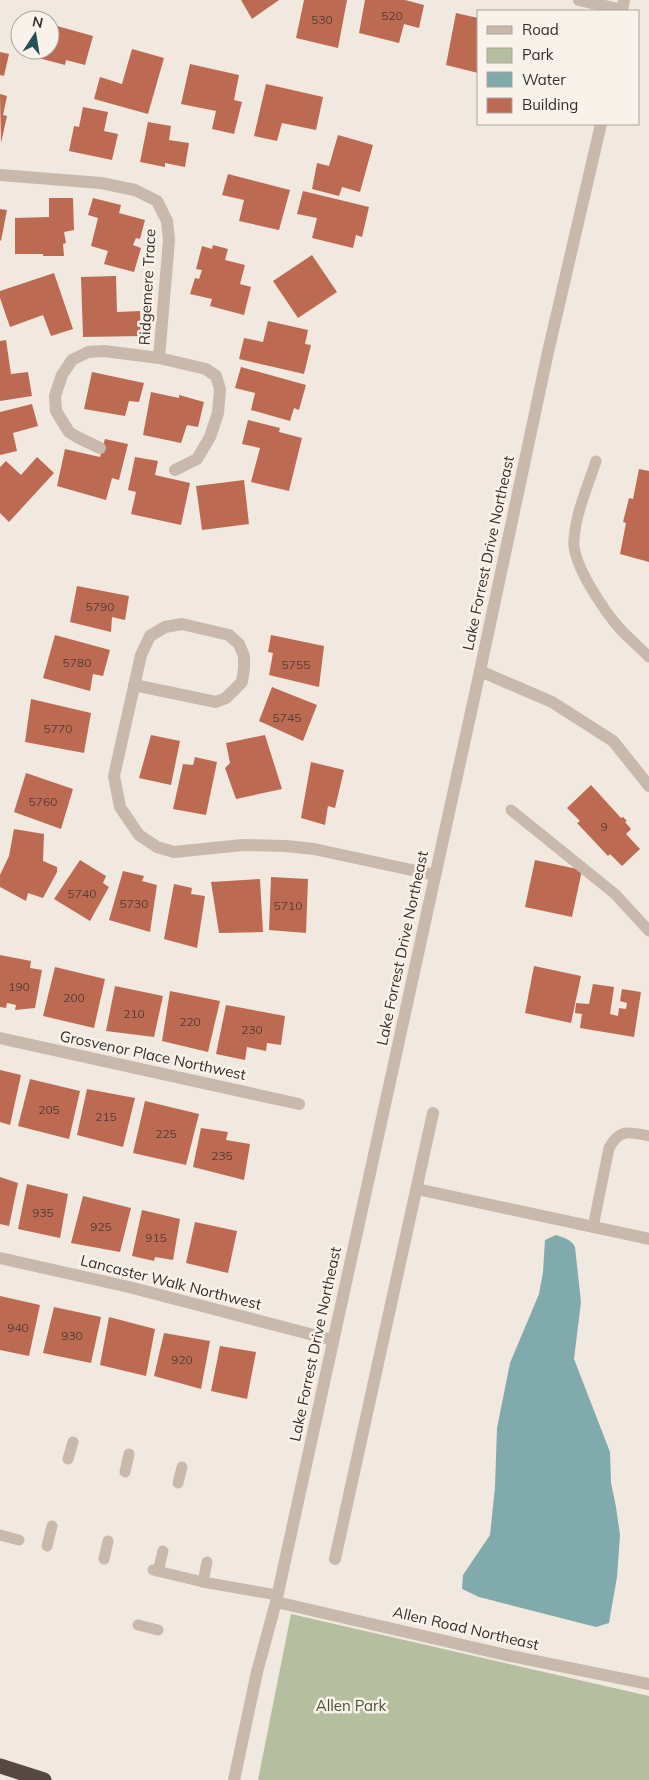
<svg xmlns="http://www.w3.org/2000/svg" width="649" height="1780" font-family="Mulish,sans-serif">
<rect width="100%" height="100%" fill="#f1e8df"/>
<path fill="#b5bfa0" d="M291,1614L649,1696V1780H258Z"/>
<path fill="#80aaac" d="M556,1235C564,1238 571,1239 575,1247L581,1302L574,1359L610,1452L611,1483L616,1507L620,1535L617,1577L609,1623L596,1627L479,1597L462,1589L463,1575L490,1535L495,1487L497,1428L510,1363L539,1294L543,1272L545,1240Z"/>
<g fill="#bc6b52">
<path d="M241,0H279L252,19Z"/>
<path d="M304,0H347L338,48L296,38Z"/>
<path d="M365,0H405L424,5L419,28L404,24L399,43L359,33Z"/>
<path d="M456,13L478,18V73L446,65Z"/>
<path d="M50,24L93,36L85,65L66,60L65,65L31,56L33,50H50Z"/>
<path d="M132,49L164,58L148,114L94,99L100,77L122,84Z"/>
<path d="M0,52L9,54L4,76L0,75Z"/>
<path d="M190,64L239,75L234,100L242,102L234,134L212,129L216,111L181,104Z"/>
<path d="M266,84L323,97L316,130L282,123L277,141L254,136Z"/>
<path d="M0,94L7,96L3,115L7,116L1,143Z"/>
<path d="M83,107L108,112L104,131L118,134L112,160L69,151L74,126L79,127Z"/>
<path d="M148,122L171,126L169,140L189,143L185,167L165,163V167L140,162Z"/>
<path d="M338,135L373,145L360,192L342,187L339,196L312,189L317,163L329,166Z"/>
<path d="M228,174L290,190L279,230L239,221L244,200L222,195Z"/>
<path d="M303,191L369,207L362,237L356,235L353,248L312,238L317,218L297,214Z"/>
<path d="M49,198H73L74,230L64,232L66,243L63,244L64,256H43V254H15V218L49,217Z"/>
<path d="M93,198L121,205L119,213L145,220L140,239L136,238L133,245L141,248L134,272L104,264L108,251L91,246L98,218L88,215Z"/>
<path d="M0,209L7,210L1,241L0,240Z"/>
<path d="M213,245L228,249L225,260L245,265L240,284L251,287L244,315L210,306L212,299L190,294L195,278L199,279L202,270L196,269L202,246L212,249Z"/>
<path d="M312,255L337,292L298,318L273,281Z"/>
<path d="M54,273L73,329L51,336L43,315L10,327L0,298V291Z"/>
<path d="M116,276L117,312L140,311L141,336L83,337L81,277Z"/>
<path d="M268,321L308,330L305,344L311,345L304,374L239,359L244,338L263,342Z"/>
<path d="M6,340L11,374L28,372L32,396L0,401V341Z"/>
<path d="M241,367L306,385L299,410L294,408L290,421L251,410L255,393L235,388Z"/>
<path d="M92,372L144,383L139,402L129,401L125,416L84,409Z"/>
<path d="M151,392L179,398V395L204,402L198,427L187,425L181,443L143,435Z"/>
<path d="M32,404L38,426L13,433L17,451L0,455V412Z"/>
<path d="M248,420L280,428L279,432L302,438L289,491L251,482L260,448L242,444Z"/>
<path d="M105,439L128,444L119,480L112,478L106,500L57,486L65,449L100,457Z"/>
<path d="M37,457L54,473L9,522L0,513V467L6,461L21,475Z"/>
<path d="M135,457L158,461L155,475L190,483L181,525L131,514L136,492L128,490Z"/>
<path d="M639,469L649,471V562L620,554L626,523L623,522L629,498L633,499Z"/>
<path d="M244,480L249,524L202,530L196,486Z"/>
<path d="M77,586L129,596L125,620L112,617L111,632L70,622Z"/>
<path d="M55,635L110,650L103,676L93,674L90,691L43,678Z"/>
<path d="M271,635L324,646L319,687L269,675L273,653L268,652Z"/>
<path d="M272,687L317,705L303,741L259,721Z"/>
<path d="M31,699L91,713L84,753L25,742Z"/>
<path d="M151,735L180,741L171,785L139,778Z"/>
<path d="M265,735L282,789L236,799L225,768L230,763L226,743Z"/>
<path d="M195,757L217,762L206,815L173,809L183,764L193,765Z"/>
<path d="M311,762L344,770L335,808L328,806L325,825L301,818Z"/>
<path d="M26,773L73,789L61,829L14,812Z"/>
<path d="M591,785L621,818L623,817L627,821L625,822L631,829L626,834L640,849L622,866L610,854L608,856L577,823L580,821L567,808Z"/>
<path d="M14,829L44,834L43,861L57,867V872L43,898L28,893L26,901L0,887V875L9,856Z"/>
<path d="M80,860L106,876L103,883L109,887L90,921L54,899Z"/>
<path d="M535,860L582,870L572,917L525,907Z"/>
<path d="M123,871L144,876L142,881L157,885L150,932L109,920Z"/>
<path d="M271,877L308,879L306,933L269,930Z"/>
<path d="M260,879L263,932L219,933L211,882Z"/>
<path d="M174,884L192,888L191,894L205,896L197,948L164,939Z"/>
<path d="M0,955L31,961L30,968L42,970L35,1008L15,1010L16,1005L7,1003L6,1008L0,1007Z"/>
<path d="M534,966L581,976L571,1023L525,1013Z"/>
<path d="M55,967L105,979L94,1028L43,1016Z"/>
<path d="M593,984L614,987L610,1014L618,1016L619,1008L626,1009L627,1003L620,1001L622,989L641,992L634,1037L580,1028L582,1014L575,1013L576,1003L589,1004Z"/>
<path d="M115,986L163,996L154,1037L106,1031Z"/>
<path d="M170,991L220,1001L208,1052L162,1041Z"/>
<path d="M226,1005L285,1016L281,1045L267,1043L266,1051L247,1047L245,1060L216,1054Z"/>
<path d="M0,1070L21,1075L10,1125L0,1122Z"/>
<path d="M30,1079L80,1091L69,1139L18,1126Z"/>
<path d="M87,1089L135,1098L123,1147L77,1135Z"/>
<path d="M145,1101L199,1114L186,1165L133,1153Z"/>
<path d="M201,1128L228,1132L226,1140L250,1144L244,1180L193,1167Z"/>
<path d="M0,1177L18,1183L9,1226L0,1224Z"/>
<path d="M27,1184L68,1194L60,1238L18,1229Z"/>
<path d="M83,1196L131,1208L120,1252L71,1243Z"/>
<path d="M142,1210L180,1219L173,1260L155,1257L154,1261L132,1256Z"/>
<path d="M195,1222L237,1231L228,1273L186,1263Z"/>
<path d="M0,1296L40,1305L29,1356L0,1350Z"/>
<path d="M54,1307L101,1317L91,1363L43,1353Z"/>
<path d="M109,1317L155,1329L146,1376L100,1365Z"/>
<path d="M164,1333L210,1341L201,1389L154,1376Z"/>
<path d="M220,1346L256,1352L247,1399L211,1391Z"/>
</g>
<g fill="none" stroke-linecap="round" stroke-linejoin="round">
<g stroke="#c8b9ac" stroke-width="11">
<path d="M596,461C588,486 576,512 574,539C571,563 605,612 621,630C630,639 640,648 649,657"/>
<path d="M511,810L615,894L649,931"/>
<path d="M593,1227L609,1148C620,1128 629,1132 649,1136"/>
<path d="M68,1459L73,1442"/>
<path d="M125,1472L129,1454"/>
<path d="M178,1483L182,1467"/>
<path d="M0,1535L19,1540"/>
<path d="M47,1546L52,1526"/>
<path d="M104,1559L108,1541"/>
<path d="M153,1570L203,1582L277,1595"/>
<path d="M158,1571L163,1551"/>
<path d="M203,1582L207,1562"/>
<path d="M138,1625L158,1630"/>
</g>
<g stroke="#c8b9ac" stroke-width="12">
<path d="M579,0L622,10"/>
<path d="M0,175L101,183L135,190L157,201L167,221L169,240L159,358L206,369L216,376L220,389L218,413L210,437L197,459L175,470"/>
<path d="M100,448L77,437L69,432L56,411L55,396L62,375L72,360L88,352L104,351L159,358"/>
<path d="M480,671L552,702L613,741L649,786"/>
<path d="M134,685L216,702L226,698L242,682L244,668V656L239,644L229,635L182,624L165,627L150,636L141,655L114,776L120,807L139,835L157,847L174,852L243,845L286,846L314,849L435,875"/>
<path d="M0,1038L299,1104"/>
<path d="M417,1189L649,1239"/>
<path d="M0,1258L129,1287L333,1340"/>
<path d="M335,1559L433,1113"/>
<path d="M276,1602L506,1655L649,1684"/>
</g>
<g stroke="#c8b9ac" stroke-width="12">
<path d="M622,11L624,0"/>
<path d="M234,1780L257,1672L276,1602L480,671L548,352L601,124"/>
</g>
<path stroke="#574842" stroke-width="15" d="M0,1766L44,1780"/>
</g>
<g text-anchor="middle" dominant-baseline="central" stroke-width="5" stroke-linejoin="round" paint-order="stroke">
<g font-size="12" fill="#583d34">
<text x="392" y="15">520</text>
<text x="322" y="19">530</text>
<text x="100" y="606">5790</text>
<text x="77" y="662">5780</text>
<text x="296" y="664">5755</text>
<text x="287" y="717">5745</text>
<text x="58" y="728">5770</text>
<text x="43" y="801">5760</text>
<text x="604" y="826">9</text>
<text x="82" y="893">5740</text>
<text x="134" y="903">5730</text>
<text x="288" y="905">5710</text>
<text x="19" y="986">190</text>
<text x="74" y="997">200</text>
<text x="134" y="1013">210</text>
<text x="190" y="1021">220</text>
<text x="252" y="1029">230</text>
<text x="49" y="1109">205</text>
<text x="106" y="1116">215</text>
<text x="166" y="1133">225</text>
<text x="222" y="1155">235</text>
<text x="43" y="1212">935</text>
<text x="101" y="1226">925</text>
<text x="156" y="1237">915</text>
<text x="18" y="1327">940</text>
<text x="72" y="1335">930</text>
<text x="182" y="1359">920</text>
</g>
<g font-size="15" fill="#372e2a" stroke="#f9f2eb">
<text transform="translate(147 287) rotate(-87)">Ridgemere Trace</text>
<text transform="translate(488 553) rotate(-78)">Lake Forrest Drive Northeast</text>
<text transform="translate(402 948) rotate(-78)">Lake Forrest Drive Northeast</text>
<text transform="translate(153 1055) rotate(12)">Grosvenor Place Northwest</text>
<text transform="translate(171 1282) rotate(14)">Lancaster Walk Northwest</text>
<text transform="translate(315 1344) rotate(-78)">Lake Forrest Drive Northeast</text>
<text transform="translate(466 1628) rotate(13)">Allen Road Northeast</text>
</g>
<g font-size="15" fill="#465330" stroke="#f9f2eb">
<text x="351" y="1705">Allen Park</text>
</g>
</g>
<rect x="477" y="10" width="162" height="115" fill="#f9f2eb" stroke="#aba49e"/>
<rect x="487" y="26" width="25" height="8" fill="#c8b9ac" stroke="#aba49e"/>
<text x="522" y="35" font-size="15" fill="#372e2a">Road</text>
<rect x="487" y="48" width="25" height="15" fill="#b5bfa0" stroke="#aba49e"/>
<text x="522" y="60" font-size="15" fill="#372e2a">Park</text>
<rect x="487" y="72" width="25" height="15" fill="#80aaac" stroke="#aba49e"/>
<text x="522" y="85" font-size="15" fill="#372e2a">Water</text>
<rect x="487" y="98" width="25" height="15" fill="#bc6b52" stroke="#aba49e"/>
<text x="522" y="110" font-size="15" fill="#372e2a">Building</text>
<g transform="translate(35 35) rotate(12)"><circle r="24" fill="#f9f2eb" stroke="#aba49e"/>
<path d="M0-4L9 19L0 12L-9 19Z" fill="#235255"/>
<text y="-8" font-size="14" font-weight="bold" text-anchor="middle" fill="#372e2a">N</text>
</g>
</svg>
